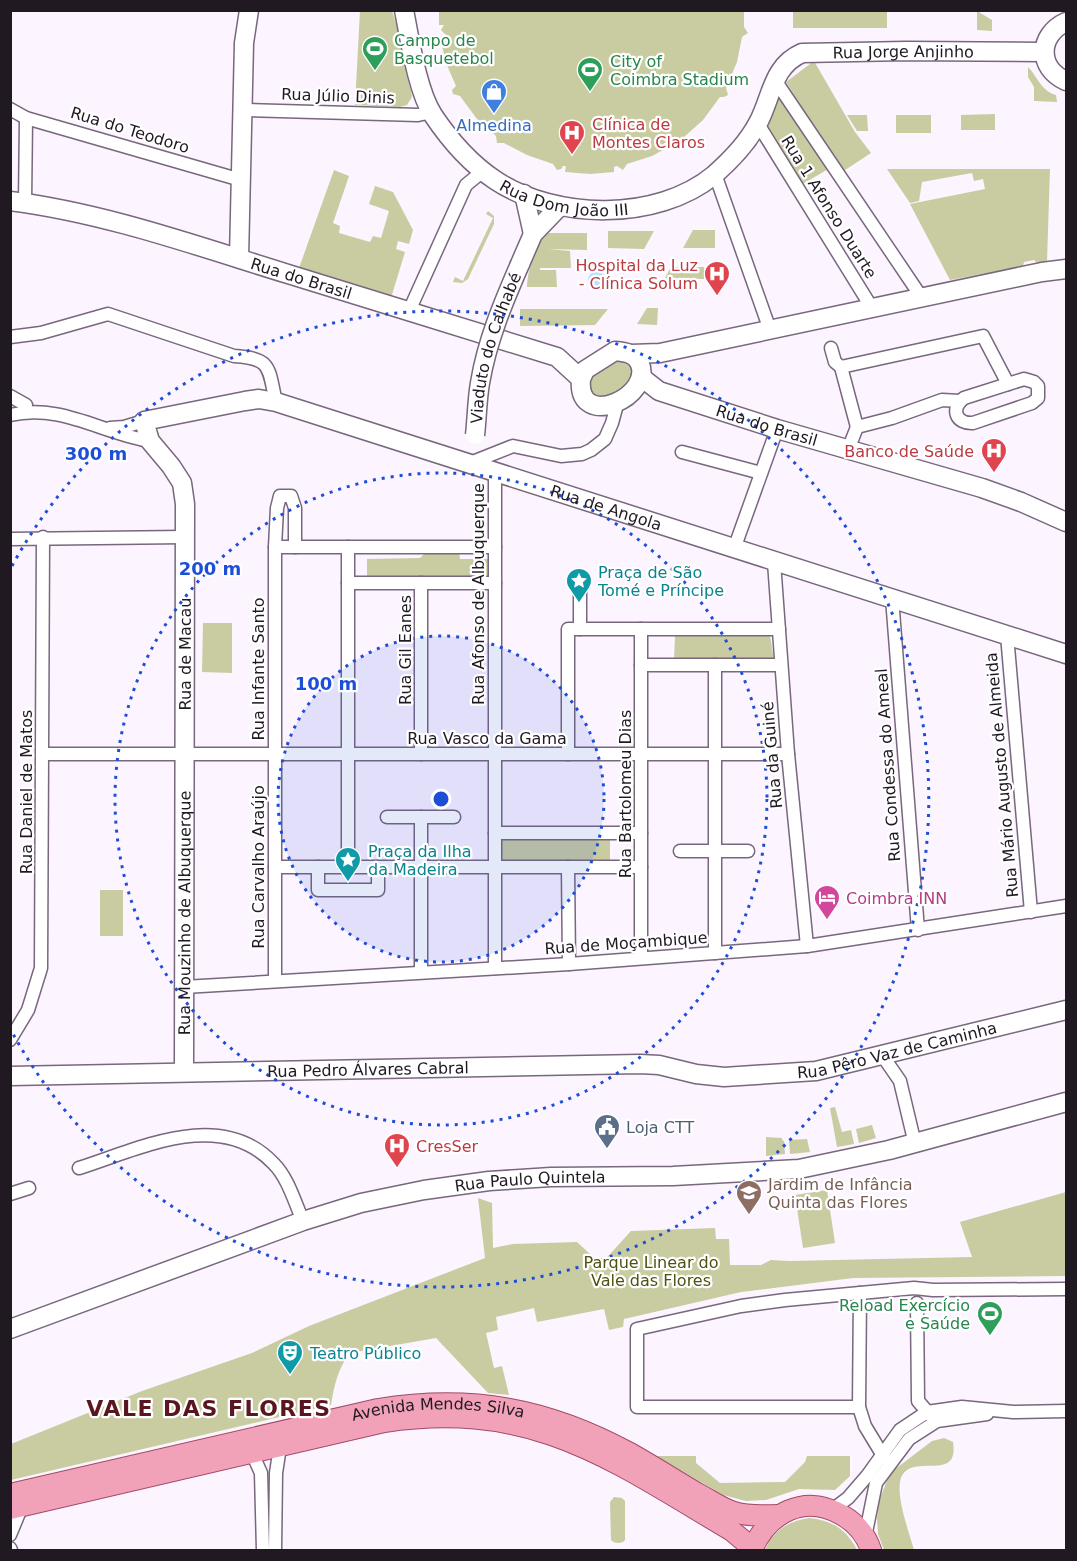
<svg xmlns="http://www.w3.org/2000/svg" width="1077" height="1561" font-family="'DejaVu Sans',sans-serif">
<rect width="100%" height="100%" fill="#fcf4fe"/>
<g fill="#c9cca1">
<path d="M439,10L744,11V27L748,33L742,37L737,62L726,88L728,95L724,97H720L703,120L684,137L683,144L676,143L652,156L627,164L623,170L617,166L614,167V172L590,174L565,172L566,166H563L561,169L557,170L553,164L527,155L504,143H497L496,136L477,119L460,96L453,94L452,90L456,86L446,63L440,37L446,35L441,30L444,25H439Z"/>
<path d="M360,11H392C399,29 400,49 405,69C407,79 411,87 412,97L407,105L400,107L355,105Z"/>
<rect x="793" y="11" width="94" height="17"/>
<path d="M977,11L992,20V31L977,30Z"/>
<path d="M814,61L855,132L871,153L842,172L786,82Z"/>
<path d="M1028,67C1037,76 1041,91 1056,95L1057,102L1034,101V87L1028,77Z"/>
<path d="M780,96L830,168L801,185L765,128Z"/>
<path d="M995,114V130H961V115Z"/>
<path d="M847,115H867L868,131H857Z"/>
<rect x="896" y="115" width="35" height="18"/>
<path d="M887,169H1050L1047,261L1037,263L1034,260L1024,262L1023,266L950,280L910,204L985,189L983,179L974,181L972,173L922,182L919,201L910,203Z"/>
<path d="M334,170L349,176L333,223L340,226L339,233L370,242L373,236L381,238L389,211L369,204L375,186L393,192L413,230L409,244L398,241L396,249L405,252L391,298L299,268Z"/>
<path d="M488,211L494,216V224L468,279L462,283L453,282L455,277L463,281L493,218L486,214Z"/>
<path d="M693,230H715V248H683Z"/>
<path d="M608,231H654L644,249L608,248Z"/>
<path d="M548,233H587V250L548,249L570,251L571,268H540V270H556L557,287H527C527,272 536,241 548,233Z"/>
<path d="M671,267H704V279L665,278Z"/>
<path d="M647,308H658L657,325L637,324Z"/>
<path d="M520,309H608L595,325L520,326Z"/>
<path d="M617,360C628,361 632,364 634,375L625,386L606,399L594,396L590,392L591,377Z"/>
<path d="M426,552H459L460,559H489L490,576L367,577V559L420,558Z"/>
<path d="M203,623H232V673L202,672Z"/>
<path d="M675,635H770L774,661H674Z"/>
<path d="M500,835L610,836V863L500,862Z"/>
<rect x="100" y="890" width="23" height="46"/>
<path d="M835,1107L842,1132L851,1130L854,1144L837,1147L830,1108Z"/>
<path d="M872,1125L876,1138L859,1143L856,1129Z"/>
<path d="M766,1137L782,1138V1140L784,1141L785,1154L766,1156Z"/>
<path d="M807,1139L810,1152L790,1154L789,1140Z"/>
<path d="M827,1190L835,1243L803,1248L795,1195Z"/>
<path d="M1066,1192V1276L853,1278L741,1292L624,1319L623,1327L609,1330L604,1309L537,1322L534,1308L496,1317L498,1330L486,1333L494,1368L502,1366L509,1395L488,1393L436,1338L350,1353C338,1368 334,1386 331,1405L11,1480V1444L142,1391L252,1353L309,1326L485,1258L478,1198L492,1203L493,1248L513,1244L577,1242L601,1264L631,1231L715,1228L716,1239H729L730,1265H761L771,1260L789,1261L972,1257L960,1222Z"/>
<path d="M944,1438L953,1442C960,1486 907,1448 900,1482C897,1500 909,1532 914,1550H884L878,1534L877,1518L879,1501L890,1473L932,1441Z"/>
<path d="M656,1456H696V1463L720,1483L785,1482L805,1462L807,1456H850V1476L835,1490L799,1489L766,1500L746,1501L723,1495Z"/>
<path d="M614,1497L622,1498L625,1501V1540C623,1544 614,1544 611,1540L610,1502Z"/>
<path d="M809,1518C832,1520 847,1530 857,1550H765C773,1531 788,1521 809,1518Z"/>
</g>
<circle fill="#b8e2ff" cx="597" cy="280" r="9"/>
<g fill="none" stroke-linecap="round" stroke-linejoin="round">
<defs>
<g id="street">
<path d="M775,80L922,298"/>
<path d="M10,109L26,118L241,180"/>
<path d="M243,110L418,115L432,112"/>
<path d="M758,124L872,308"/>
<path d="M715,174L770,330"/>
<path d="M25,203L26,118"/>
<path d="M409,311L466,185L483,171"/>
<path d="M10,337L41,333L108,314L234,356C273,358 268,369 276,402"/>
<path d="M831,348L835,362L841,367"/>
<path d="M1024,379L1034,382L1038,386V398L1032,403L973,423C956,424 950,409 964,398Z"/>
<path d="M10,396L26,405"/>
<path d="M10,415C61,403 101,433 150,441"/>
<path d="M857,427L841,367L983,336L1008,384"/>
<path d="M110,428L124,427L144,421"/>
<path d="M848,450L857,427L892,418L942,400L960,401"/>
<path d="M682,452L761,473"/>
<path d="M470,463L513,446L561,456L582,454L591,450L605,439L612,423L618,401"/>
<path d="M495,472V968"/>
<path d="M10,539L185,537"/>
<path d="M275,547H348"/>
<path d="M495,547H348V583H495"/>
<path d="M734,549L777,429"/>
<path d="M774,562L788,754L807,946"/>
<path d="M348,583V867"/>
<path d="M421,583V754"/>
<path d="M580,587V629"/>
<path d="M892,598L918,930"/>
<path d="M641,629V958"/>
<path d="M1007,635L1031,912"/>
<path d="M641,665H781"/>
<path d="M715,665V953"/>
<path d="M43,754H788"/>
<path d="M568,754V629H779"/>
<path d="M387,817H454"/>
<path d="M495,833H641"/>
<path d="M680,851H748"/>
<path d="M275,867H641"/>
<path d="M318,867V890H378V867"/>
<path d="M568,867L569,964"/>
<path d="M421,972V817"/>
<path d="M275,980V547L277,508L280,496H291L295,508V547"/>
<path d="M184,987L569,964L807,946L1066,906"/>
<path d="M10,1040L28,1010L41,968L43,537"/>
<path d="M882,1055L900,1081L915,1144"/>
<path d="M79,1168C139,1149 221,1107 274,1164C288,1178 295,1203 303,1221"/>
<path d="M10,1194L29,1188"/>
<path d="M860,1293L859,1407L865,1426L885,1459"/>
<path d="M917,1303L918,1401L931,1416"/>
<path d="M859,1407H637V1329L741,1306L785,1300L914,1288L933,1290L1066,1289"/>
<path d="M252,1453L261,1473L263,1550"/>
<path d="M832,1510L848,1498L867,1476L900,1430L927,1412L962,1407L1013,1412L1066,1411"/>
<path d="M10,1535L22,1506"/>
<path d="M865,1537L876,1483L909,1439L937,1421L987,1414"/>
<path d="M10,1548L11,1550"/>
<path d="M275,1550L276,1473L280,1447"/>
</g>
<g id="secondary">
<path id="s1" d="M404,10C410,40 417,90 433,115C449,139 471,164 495,180C555,220 657,222 714,175C730,161 748,142 758,123C772,97 772,66 802,53L906,51L1044,52"/>
<path d="M1066,22C1038,35 1037,68 1066,81"/>
<path d="M524,194L533,234"/>
<path id="s2" d="M10,201C105,213 197,246 288,274C377,302 468,329 557,357L581,379C576,432 656,396 639,362C634,353 625,352 615,351L585,370L581,379"/>
<path d="M239,258L244,43L249,10"/>
<path d="M520,264L533,234L560,206"/>
<path d="M631,354L660,353L1042,272L1066,269"/>
<path id="s3" d="M641,377L659,391L777,429L982,488L1021,502L1066,522"/>
<path id="s4" d="M184,1072L185,504L182,483L171,466L150,441L144,421L245,401L259,399L276,402L1066,654"/>
<path id="s5" d="M10,1076L640,1064L659,1065L696,1074L724,1077L816,1071L1066,1010"/>
<path id="s6" d="M10,1329L303,1221L361,1203L424,1190L489,1181L551,1177L673,1176L799,1169L889,1150L1066,1102"/>
</g>
<g id="primary">
<path id="s7" d="M10,1494L378,1409C471,1394 547,1408 630,1453C653,1466 675,1480 697,1493C709,1499 721,1508 734,1512C749,1517 764,1515 780,1515"/>
<path d="M10,1509L384,1422C534,1400 610,1459 732,1531L744,1541L750,1550"/>
<path d="M752,1550C768,1513 804,1493 842,1515C856,1523 866,1535 871,1550"/>
</g>
</defs>
<use href="#street" stroke="#78677d" stroke-width="15"/>
<use href="#secondary" stroke="#78677d" stroke-width="21"/>
<use href="#primary" stroke="#a14a66" stroke-width="22"/>
<use href="#street" stroke="#fff" stroke-width="12"/>
<use href="#secondary" stroke="#fff" stroke-width="18"/>
<use href="#primary" stroke="#f1a2b9" stroke-width="20"/>
<defs>
<g id="secondary-bridge">
<path id="s8" d="M475,435C477,418 477,400 480,383C487,341 503,303 520,264"/>
</g>
</defs>
<use href="#secondary-bridge" stroke="#78677d" stroke-width="21" stroke-linecap="butt"/>
<use href="#secondary-bridge" stroke="#fff" stroke-width="18"/>
</g>
<circle cx="441" cy="799" r="163" fill="#1d4ed8" fill-opacity=".12"/>
<g fill="none" stroke="#1d4ed8" stroke-width="3" stroke-dasharray="3 6">
<circle cx="441" cy="799" r="163"/>
<circle cx="441" cy="799" r="326"/>
<path d="M12 566A488 488 0 1 1 12 1032"/>
</g>
<defs>
<symbol id="stadium-pin" viewBox="-11 -11 22 30"><path d="M0 17L-7.5 6A9.5 9.5 0 1 1 7.5 6Z" fill="#2e9e5b" stroke="#fff"/><path d="M0-5a6.5 5 0 1 0 0 10a6.5 5 0 1 0 0-10ZM-3.5-1.8h7v3.6h-7Z" fill="#fff"/></symbol>
<symbol id="shop-pin" viewBox="-11 -11 22 30"><path d="M0 17L-7.5 6A9.5 9.5 0 1 1 7.5 6Z" fill="#3f7fe0" stroke="#fff"/><path d="M-5-2.5h2.3a2.7 3.5 0 0 1 5.4 0H5L5.5 6h-11ZM-1.5-2.5h3a1.5 2.3 0 0 0-3 0Z" fill="#fff"/></symbol>
<symbol id="hospital-pin" viewBox="-11 -11 22 30"><path d="M0 17L-7.5 6A9.5 9.5 0 1 1 7.5 6Z" fill="#e0444e" stroke="#fff"/><path d="M-5-5h3v3.5h4V-5h3V5h-3V1.5h-4V5h-3Z" fill="#fff"/></symbol>
<symbol id="sight-pin" viewBox="-11 -11 22 30"><path d="M0 17L-7.5 6A9.5 9.5 0 1 1 7.5 6Z" fill="#0f9aa8" stroke="#fff"/><path d="M0-6L1.8-2.2L6-1.7L2.9 1.2L3.7 5.4L0 3.3L-3.7 5.4L-2.9 1.2L-6-1.7L-1.8-2.2Z" fill="#fff"/></symbol>
<symbol id="hotel-pin" viewBox="-11 -11 22 30"><path d="M0 17L-7.5 6A9.5 9.5 0 1 1 7.5 6Z" fill="#d1479c" stroke="#fff"/><path d="M-6-4.5h1.5V1H6V5H4.5V3h-9V5H-6ZM-4 0a1.8 1.8 0 1 1 3.6 0ZM.5 0V-2.5h3Q6-2.5 6 0Z" fill="#fff"/></symbol>
<symbol id="civic-pin" viewBox="-11 -11 22 30"><path d="M0 17L-7.5 6A9.5 9.5 0 1 1 7.5 6Z" fill="#5c6f8a" stroke="#fff"/><path d="M-.6-6.5H3V-4.5H.6V-3L4-1V1h2V6H-6V1h2V-1L-.6-3ZM-1.2 2.5V6h2.4V2.5Z" fill="#fff"/></symbol>
<symbol id="school-pin" viewBox="-11 -11 22 30"><path d="M0 17L-7.5 6A9.5 9.5 0 1 1 7.5 6Z" fill="#8d6e63" stroke="#fff"/><path d="M0-5L7-2L0 1L-7-2ZM-4 1L0 2.5L4 1V4Q0 6-4 4Z" fill="#fff"/></symbol>
<symbol id="theatre-pin" viewBox="-11 -11 22 30"><path d="M0 17L-7.5 6A9.5 9.5 0 1 1 7.5 6Z" fill="#0f9aa8" stroke="#fff"/><path d="M-5-5.5Q0-4 5-5.5V0Q5 5 0 6Q-5 5-5 0ZM-3.3-2.5H-1v1.5H-3.3ZM1-2.5H3.3v1.5H1ZM-2.8 1Q0 5.5 2.8 1Z" fill="#fff"/></symbol>
</defs>
<g fill-rule="evenodd">
<use href="#stadium-pin" x="360" y="34" width="30" height="40"/>
<use href="#stadium-pin" x="575" y="55" width="30" height="40"/>
<use href="#shop-pin" x="479" y="77" width="30" height="40"/>
<use href="#hospital-pin" x="557" y="118" width="30" height="40"/>
<use href="#hospital-pin" x="702" y="259" width="30" height="40"/>
<use href="#hospital-pin" x="979" y="436" width="30" height="40"/>
<use href="#sight-pin" x="564" y="566" width="30" height="40"/>
<use href="#sight-pin" x="333" y="845" width="30" height="40"/>
<use href="#hotel-pin" x="812" y="883" width="30" height="40"/>
<use href="#civic-pin" x="592" y="1112" width="30" height="40"/>
<use href="#hospital-pin" x="382" y="1131" width="30" height="40"/>
<use href="#school-pin" x="734" y="1178" width="30" height="40"/>
<use href="#stadium-pin" x="975" y="1299" width="30" height="40"/>
<use href="#theatre-pin" x="275" y="1338" width="30" height="40"/>
</g>
<g text-anchor="middle" dominant-baseline="central" stroke-width="4.5" stroke-linejoin="round" paint-order="stroke">
<g font-size="16" fill="#27864d" stroke="#fff" text-anchor="start">
<text x="394" y="40">Campo de<tspan x="394" dy="18">Basquetebol</tspan></text>
<text x="610" y="61">City of<tspan x="610" dy="18">Coimbra Stadium</tspan></text>
<text x="970" y="1305" text-anchor="end">Reload Exercício<tspan x="970" dy="18">e Saúde</tspan></text>
</g>
<g font-size="16" fill="#201922" stroke="#fff">
<text stroke="none"><textPath href="#s1" startOffset="687">Rua Jorge Anjinho</textPath></text>
<text transform="translate(338 96) rotate(2)">Rua Júlio Dinis</text>
<text transform="translate(130 130) rotate(17)">Rua do Teodoro</text>
<text stroke="none"><textPath href="#s1" startOffset="273">Rua Dom João III</textPath></text>
<text transform="translate(829 207) rotate(58)">Rua 1 Afonso Duarte</text>
<text stroke="none"><textPath href="#s2" startOffset="302">Rua do Brasil</textPath></text>
<text stroke="none"><textPath href="#s8" startOffset="90">Viaduto do Calhabé</textPath></text>
<text stroke="none"><textPath href="#s3" startOffset="136">Rua do Brasil</textPath></text>
<text stroke="none"><textPath href="#s4" startOffset="1144">Rua de Angola</textPath></text>
<text transform="translate(478 594) rotate(-90)">Rua Afonso de Albuquerque</text>
<text transform="translate(405 650) rotate(-90)">Rua Gil Eanes</text>
<text stroke="none"><textPath href="#s4" startOffset="418">Rua de Macau</textPath></text>
<text transform="translate(258 669) rotate(-90)">Rua Infante Santo</text>
<text x="487" y="738">Rua Vasco da Gama</text>
<text transform="translate(772 755) rotate(-95)">Rua da Guiné</text>
<text transform="translate(888 765) rotate(-94)">Rua Condessa do Ameal</text>
<text transform="translate(1002 775) rotate(-95)">Rua Mário Augusto de Almeida</text>
<text transform="translate(26 792) rotate(-90)">Rua Daniel de Matos</text>
<text transform="translate(625 794) rotate(-90)">Rua Bartolomeu Dias</text>
<text transform="translate(258 867) rotate(-90)">Rua Carvalho Araújo</text>
<text stroke="none"><textPath href="#s4" startOffset="159">Rua Mouzinho de Albuquerque</textPath></text>
<text transform="translate(626 943) rotate(-4)">Rua de Moçambique</text>
<text stroke="none"><textPath href="#s5" startOffset="891">Rua Pêro Vaz de Caminha</textPath></text>
<text stroke="none"><textPath href="#s5" startOffset="358">Rua Pedro Álvares Cabral</textPath></text>
<text stroke="none"><textPath href="#s6" startOffset="544">Rua Paulo Quintela</textPath></text>
<text stroke="none"><textPath href="#s7" startOffset="438">Avenida Mendes Silva</textPath></text>
</g>
<g font-size="16" fill="#be3a42" stroke="#fff" text-anchor="start">
<text x="592" y="124">Clínica de<tspan x="592" dy="18">Montes Claros</tspan></text>
<text x="698" y="265" text-anchor="end">Hospital da Luz<tspan x="698" dy="18">- Clínica Solum</tspan></text>
<text x="974" y="451" text-anchor="end">Banco de Saúde</text>
<text x="416" y="1146">CresSer</text>
</g>
<g font-size="16" fill="#366cbe" stroke="#fff">
<text x="494" y="125">Almedina</text>
</g>
<g font-size="16" fill="#0d838f" stroke="#fff" text-anchor="start">
<text x="598" y="572">Praça de São<tspan x="598" dy="18">Tomé e Príncipe</tspan></text>
<text x="368" y="851">Praça da Ilha<tspan x="368" dy="18">da Madeira</tspan></text>
<text x="310" y="1353">Teatro Público</text>
</g>
<g font-size="16" fill="#b23c85" stroke="#fff" text-anchor="start">
<text x="846" y="898">Coimbra INN</text>
</g>
<g font-size="16" fill="#4e5e75" stroke="#fff" text-anchor="start">
<text x="626" y="1127">Loja CTT</text>
</g>
<g font-size="16" fill="#785e54" stroke="#fff" text-anchor="start">
<text x="768" y="1184">Jardim de Infância<tspan x="768" dy="18">Quinta das Flores</tspan></text>
</g>
<g font-size="16" fill="#505111" stroke="#fff">
<text x="651" y="1262">Parque Linear do<tspan x="651" dy="18">Vale das Flores</tspan></text>
</g>
<g font-size="22" font-weight="bold" letter-spacing="1.5" fill="#5a151f" stroke="#fff">
<text x="209" y="1408">VALE DAS FLORES</text>
</g>
</g>
<circle cx="441" cy="799" r="9" fill="#1d4ed8" stroke="#fff" stroke-width="3"/>
<g font-size="18" text-anchor="middle" font-weight="bold" fill="#1d4ed8" stroke="#fff" stroke-width="4.5" stroke-linejoin="round" paint-order="stroke">
<text x="96" y="460">300 m</text>
<text x="210" y="575">200 m</text>
<text x="326" y="690">100 m</text>
</g>
<rect width="1077" height="1561" fill="none" stroke="#201922" stroke-width="24"/>
</svg>
